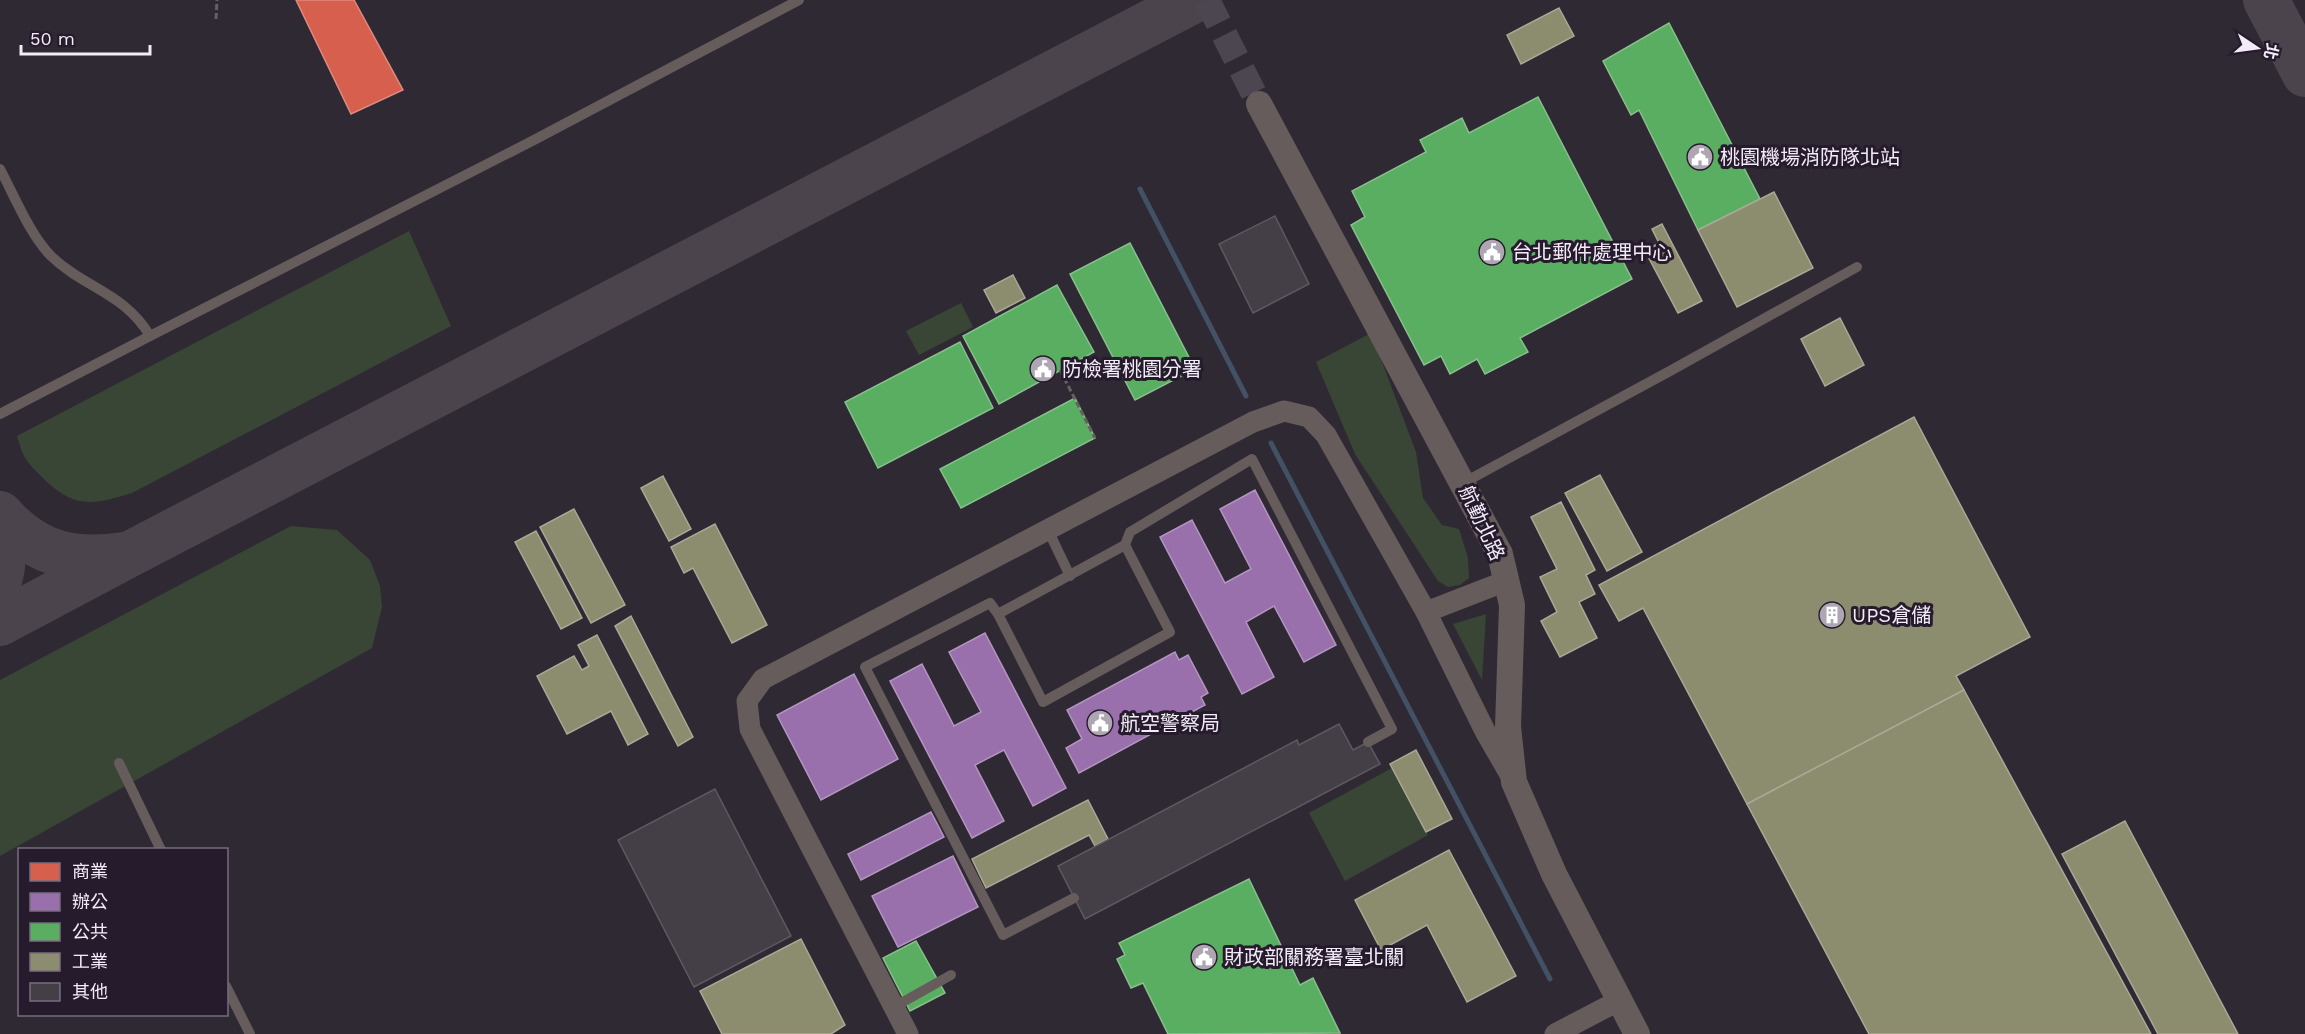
<svg xmlns="http://www.w3.org/2000/svg" width="2305" height="1034" font-family="'Work Sans','Noto Sans TC',sans-serif">
<rect width="100%" height="100%" fill="#2f2933"/>
<g fill="#394636">
<path d="M409,231L451,326L132,493C93,505 74,509 43,478C26,461 24,460 17,436Z"/>
<path d="M961,303L973,327L919,355L906,331Z"/>
<path d="M1371,333L1416,452L1423,498L1442,525L1459,529L1468,558L1469,578L1460,585L1448,587L1438,581L1355,454L1316,362Z"/>
<path d="M291,526L337,530L370,560L380,586L382,607L372,648L0,856V680Z"/>
<path d="M1486,614L1482,680L1453,624Z"/>
<path d="M1392,768L1428,835L1345,881L1309,813Z"/>
</g>
<path fill="#d6604d" stroke="#df8a80" stroke-width="1.5" d="M296,0H354L403,90L351,114Z"/>
<g fill="#9970ab" stroke="#b495c2" stroke-width="1.5">
<path d="M1255,490L1336,645L1304,662L1274,606L1246,622L1274,677L1242,694L1160,537L1192,520L1225,583L1251,569L1220,509Z"/>
<path d="M985,633L1066,788L1033,806L1004,750L975,765L1004,821L972,838L890,681L922,664L954,726L981,712L949,652Z"/>
<path d="M1175,652L1179,660L1188,655L1208,693L1201,697L1205,705L1079,773L1066,748L1082,739L1067,710Z"/>
<path d="M854,674L898,759L821,800L777,715Z"/>
<path d="M931,812L944,837L861,880L848,854Z"/>
<path d="M953,856L978,907L898,947L872,896Z"/>
</g>
<g fill="#5aae61" stroke="#88c08e" stroke-width="1.5">
<path d="M1669,23L1760,199L1698,230L1639,110L1631,115L1603,61Z"/>
<path d="M1538,97L1632,279L1520,338L1528,352L1485,374L1477,359L1450,374L1441,356L1424,365L1351,225L1365,217L1352,191L1426,152L1420,140L1462,118L1469,133Z"/>
<path d="M1130,243L1195,369L1135,400L1070,274Z"/>
<path d="M1057,285L1094,352L999,404L963,336Z"/>
<path d="M960,342L993,408L878,468L845,402Z"/>
<path d="M1075,398L1095,438L961,508L940,469Z"/>
<path d="M1249,879L1300,985L1313,978L1340,1033L1168,1034L1143,983L1131,988L1117,959L1125,955L1119,943Z"/>
<path d="M916,941L945,993L910,1011L883,958Z"/>
</g>
<g fill="#8c8c6e" stroke="#aba897" stroke-width="1.5">
<path d="M1559,8L1574,36L1521,64L1507,35Z"/>
<path d="M1774,192L1813,268L1737,307L1698,230Z"/>
<path d="M1662,224L1702,301L1678,313L1645,251L1659,243L1652,229Z"/>
<path d="M1013,275L1025,298L996,313L984,290Z"/>
<path d="M1840,318L1864,365L1825,386L1801,339Z"/>
<path d="M1914,417L2030,637L1956,676L1964,690L1747,804L1643,608L1619,621L1599,585Z"/>
<path d="M1600,475L1642,552L1607,571L1565,493Z"/>
<path d="M663,476L691,529L669,541L641,488Z"/>
<path d="M1561,502L1595,570L1586,575L1595,594L1579,602L1597,638L1560,657L1541,621L1557,612L1540,577L1557,569L1531,517Z"/>
<path d="M574,509L625,605L591,623L540,527Z"/>
<path d="M715,524L767,625L732,643L693,568L684,573L671,547Z"/>
<path d="M536,531L582,618L561,629L515,542Z"/>
<path d="M631,616L693,737L678,746L615,626Z"/>
<path d="M597,635L648,734L628,745L611,711L567,734L537,676L574,656L582,670L589,666L578,645Z"/>
<path d="M1964,690L2151,1034H1869L1747,804Z"/>
<path d="M1416,750L1452,819L1426,832L1390,764Z"/>
<path d="M1088,800L1108,839L1095,846L1089,835L986,888L972,859Z"/>
<path d="M2125,821L2238,1034H2158L2062,854Z"/>
<path d="M1449,850L1516,976L1467,1002L1427,925L1381,950L1355,900Z"/>
<path d="M801,939L845,1025L831,1034H722L700,991Z"/>
</g>
<g fill="none" stroke-linecap="round" stroke-linejoin="round">
<g stroke="#425166" stroke-width="5">
<path d="M1140,189L1246,396"/>
<path d="M1271,443L1550,979"/>
</g>
<g stroke="#4c444c" stroke-width="46">
<path d="M2266,0L2305,74"/>
<path d="M0,514C35,554 73,563 124,555"/>
<path d="M0,530L2,567L0,577"/>
<path d="M0,623L128,555L1194,0"/>
</g>
</g>
<g fill="#443f47" stroke="#5e5962" stroke-width="1.5">
<path d="M1275,216L1309,284L1253,313L1219,244Z"/>
<path d="M1339,724L1353,750L1368,742L1380,764L1085,919L1058,866L1297,740L1299,745Z"/>
<path d="M715,789L791,936L694,987L618,840Z"/>
</g>
<g fill="none" stroke-linecap="round" stroke-linejoin="round">
<path stroke="#4c4651" stroke-width="26" stroke-dasharray="26 13" stroke-linecap="butt" d="M1207,0L1259,104"/>
<g stroke="#665f62" stroke-width="3" stroke-dasharray="6 3" stroke-linecap="butt">
<path d="M216,19L217,0"/>
<path d="M1060,370L1095,438"/>
</g>
<g stroke="#665c5b" stroke-width="10">
<path d="M0,169C14,195 30,235 51,256C84,288 125,293 150,336"/>
<path d="M0,414L150,336L534,140L799,0"/>
<path d="M1463,483L1670,371L1857,267"/>
<path d="M1048,530L1070,576"/>
<path d="M1125,545L1130,532L1252,459L1392,729L1368,742"/>
<path d="M1125,545L1170,632L1043,702L998,614Z"/>
<path d="M998,614L990,603L865,667L1003,935L1074,898"/>
<path d="M119,763L161,850"/>
<path d="M226,986L250,1034"/>
<path d="M894,1007L951,975"/>
</g>
<g stroke="#665c5b" stroke-width="21">
<path d="M1426,612L1506,581"/>
<path d="M908,1034L750,729L747,701L763,679L1253,422L1284,411L1309,417L1326,435L1426,612L1486,733L1512,778"/>
<path d="M1555,1034L1620,1000"/>
</g>
<path stroke="#665c5b" stroke-width="26" d="M1259,104L1500,554L1512,605L1508,727L1514,782L1554,874L1637,1034"/>
</g>
<defs>
<symbol id="civic-disc" viewBox="-11 -11 22 22"><circle r="9.5" fill="#aea7b3" stroke="#261b2c"/><path d="M-.6-6.5H3V-4.5H.6V-3L4-1V1h2V6H-6V1h2V-1L-.6-3ZM-1.2 2.5V6h2.4V2.5Z" fill="#fff"/></symbol>
<symbol id="building-disc" viewBox="-11 -11 22 22"><circle r="9.5" fill="#aea7b3" stroke="#261b2c"/><path d="M-4-6H4V6H1V3H-1V6H-4ZM-2.5-4.3h1.7v1.8h-1.7ZM.8-4.3h1.7v1.8H.8ZM-2.5-1h1.7V.8h-1.7ZM.8-1h1.7V.8H.8Z" fill="#fff"/></symbol>
</defs>
<g fill-rule="evenodd">
<use href="#civic-disc" x="1685" y="142" width="30" height="30"/>
<use href="#civic-disc" x="1477" y="237" width="30" height="30"/>
<use href="#civic-disc" x="1028" y="354" width="30" height="30"/>
<use href="#building-disc" x="1817" y="600" width="30" height="30"/>
<use href="#civic-disc" x="1085" y="708" width="30" height="30"/>
<use href="#civic-disc" x="1189" y="942" width="30" height="30"/>
</g>
<g text-anchor="middle" dominant-baseline="central" stroke-width="6" stroke-linejoin="round" paint-order="stroke">
<g font-size="20" fill="#f3ebf8" stroke="#261b2c" text-anchor="start">
<text x="1720" y="157">桃園機場消防隊北站</text>
<text x="1512" y="252">台北郵件處理中心</text>
<text x="1062" y="369">防檢署桃園分署</text>
<text x="1852" y="615">UPS倉儲</text>
<text x="1120" y="723">航空警察局</text>
<text x="1224" y="957">財政部關務署臺北關</text>
</g>
<g font-size="20" fill="#f3ebf8" stroke="#261b2c">
<text transform="translate(1482 523) rotate(65)">航勤北路</text>
</g>
</g>
<rect x="18" y="848" width="210" height="168" fill="#261b2c" stroke="#786e7e" stroke-width="1.5"/>
<rect x="30" y="863" width="30" height="18" fill="#d6604d" stroke="#786e7e" stroke-width="1.5"/>
<text x="72" y="878" font-size="18" fill="#f3ebf8">商業</text>
<rect x="30" y="893" width="30" height="18" fill="#9970ab" stroke="#786e7e" stroke-width="1.5"/>
<text x="72" y="908" font-size="18" fill="#f3ebf8">辦公</text>
<rect x="30" y="923" width="30" height="18" fill="#5aae61" stroke="#786e7e" stroke-width="1.5"/>
<text x="72" y="938" font-size="18" fill="#f3ebf8">公共</text>
<rect x="30" y="953" width="30" height="18" fill="#8c8c6e" stroke="#786e7e" stroke-width="1.5"/>
<text x="72" y="968" font-size="18" fill="#f3ebf8">工業</text>
<rect x="30" y="983" width="30" height="18" fill="#443f47" stroke="#786e7e" stroke-width="1.5"/>
<text x="72" y="998" font-size="18" fill="#f3ebf8">其他</text>
<g transform="translate(2257 48) rotate(103)" stroke="#261b2c" stroke-width="4.5" paint-order="stroke">
<path d="M0-4.5L10 22L0 15L-10 22Z" fill="#f3ebf8"/>
<text y="-9" font-size="16" font-weight="bold" text-anchor="middle" fill="#f3ebf8">北</text>
</g>
<path d="M21 45v9h129v-9" fill="none" stroke="#f3ebf8" stroke-width="3"/>
<text x="30" y="45" font-size="18" fill="#f3ebf8" stroke="#261b2c" stroke-width="4.5" paint-order="stroke">50 m</text>
</svg>
